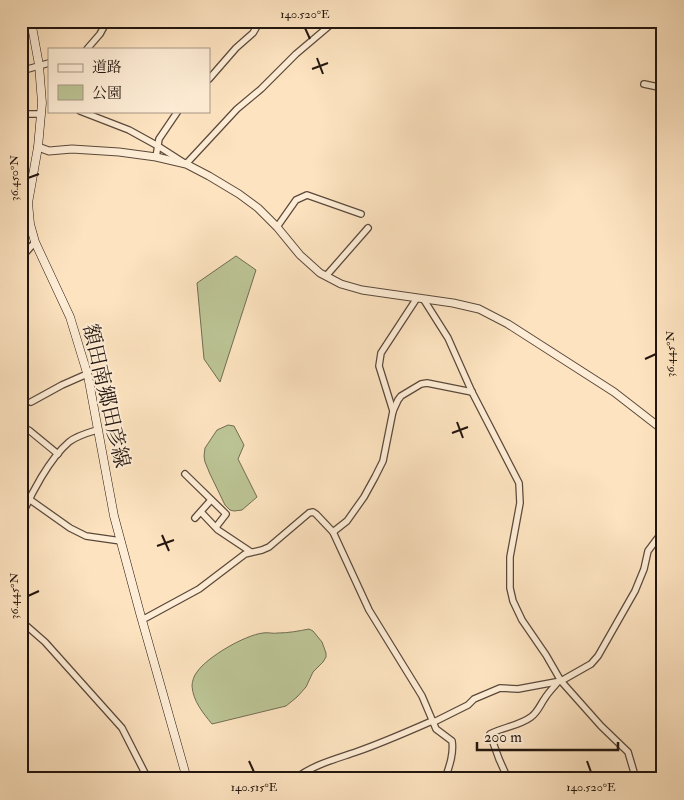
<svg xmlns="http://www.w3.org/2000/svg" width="684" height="800" font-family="'IM FELL Double Pica','Noto Serif JP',serif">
<rect width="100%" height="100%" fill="#fde3c0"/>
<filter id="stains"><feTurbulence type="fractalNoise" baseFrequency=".004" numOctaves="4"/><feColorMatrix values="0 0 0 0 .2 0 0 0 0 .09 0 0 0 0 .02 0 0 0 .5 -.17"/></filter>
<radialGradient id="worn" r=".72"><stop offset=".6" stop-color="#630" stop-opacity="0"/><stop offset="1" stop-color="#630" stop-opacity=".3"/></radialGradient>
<g fill="#bcc495" stroke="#706d52">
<path d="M236,256L256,270L220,382L204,359L197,283Z"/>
<path d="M228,425L234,426L244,445L238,459L257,497L242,510L234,511L230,510L225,505L210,474L205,462L204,456L205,448L217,430Z"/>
<path d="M309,629L313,631L322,642L326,653V657L323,662L313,672L306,687L297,697L286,706L212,724C203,713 193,701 192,686C192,682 194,675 197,672C207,657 245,635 263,633C268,632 273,634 278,633C288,633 299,631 309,629Z"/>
</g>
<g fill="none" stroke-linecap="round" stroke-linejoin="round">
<defs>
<g id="minor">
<path d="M87,49L100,34L107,21"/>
<path d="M21,71L49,63"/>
<path d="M209,79L236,48L253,33L260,21"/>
<path d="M644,84L663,88"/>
<path d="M80,111L129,130L158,146L186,164L237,109L261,89L296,54L335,21"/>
<path d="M21,114H41"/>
<path d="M156,157L159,139L178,111"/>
<path d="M277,227L296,200L307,195L361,214"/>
<path d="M21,258L35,242"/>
<path d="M326,276L368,228"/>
<path d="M424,300L448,338L472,392L519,483L520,503L510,557V588L513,601L522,620L546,655L561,681L601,726L628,752L636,779"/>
<path d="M31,402L62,385L87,374"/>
<path d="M393,411L379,366L381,353L417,298"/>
<path d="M21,426L30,431L58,454"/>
<path d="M185,474L226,514L216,527"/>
<path d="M29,499L70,528L86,536L121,541"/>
<path d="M201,512L218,530L251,552"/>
<path d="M21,518C30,495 50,458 69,442C75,437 90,432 97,430"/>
<path d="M195,518L211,500"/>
<path d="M333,532L347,521L364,497L375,477L383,461L393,411L398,400L401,396L421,384L427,383L472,392"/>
<path d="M142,620L199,589L245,554L262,550L269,547L309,513L313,512L316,514L333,532L369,610L422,696L436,729L452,741C454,754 449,767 445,779"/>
<path d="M21,621L45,642L122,728L148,779"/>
<path d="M295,779C312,765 336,759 356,752C382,743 407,732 432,721H436L468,705L474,699L500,688L518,689L561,681L591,664L598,656L635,591L644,569L648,551L663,531"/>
<path d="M508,779L499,759L490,734C503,727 519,726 531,717C538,712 540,705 545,698C548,693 553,688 557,683"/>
</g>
<path id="tertiary" d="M38,147L49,151L72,149L119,152L156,157L186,164L209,176L239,194L258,208L277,227L300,255L320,273L341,284L362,290L453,303L479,309L508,324L614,392L663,430"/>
<path id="secondary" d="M31,21L39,65L42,103L38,147L28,203L30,224L35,242L70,317L88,376L114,516L140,613L187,779"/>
</defs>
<use href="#minor" stroke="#5a493b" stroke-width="8"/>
<use href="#tertiary" stroke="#5a493b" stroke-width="9"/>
<use href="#secondary" stroke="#23160f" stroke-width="9"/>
<use href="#minor" stroke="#feedd6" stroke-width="5.5"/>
<use href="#tertiary" stroke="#feedd6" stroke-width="7"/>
<use href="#secondary" stroke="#feedd6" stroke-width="8"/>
</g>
<path fill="none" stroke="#23160f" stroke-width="2" d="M305,28L310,39M317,58L323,74M312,69L328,63M28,178L39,174M645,359L656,354M457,422L463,438M452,433L468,427M162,535L169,551M157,546L174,540M28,596L39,591M249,761L254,772M587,761L591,772"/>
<g text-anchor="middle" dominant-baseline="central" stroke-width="4" stroke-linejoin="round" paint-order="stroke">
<g font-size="21" fill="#23160f" stroke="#feedd6">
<text transform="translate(106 396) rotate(77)">額田南郷田彦線</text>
</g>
</g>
<rect width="684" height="800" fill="none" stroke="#fde3c0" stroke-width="55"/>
<rect x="48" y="48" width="162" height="65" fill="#feedd6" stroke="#a69786"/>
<rect x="58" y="64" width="25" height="8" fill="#feedd6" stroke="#a69786"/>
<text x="92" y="72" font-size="15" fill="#23160f">道路</text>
<rect x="58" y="85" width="25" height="15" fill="#bcc495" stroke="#a69786"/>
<text x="92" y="98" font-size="15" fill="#23160f">公園</text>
<path d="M477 742v8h141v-8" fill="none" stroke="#23160f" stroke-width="2.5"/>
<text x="484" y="742" font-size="15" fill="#23160f" stroke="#feedd6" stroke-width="4" paint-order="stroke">200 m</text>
<rect x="28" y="28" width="628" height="744" fill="none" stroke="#23160f" stroke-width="2"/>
<g font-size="12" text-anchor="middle" fill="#23160f">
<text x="305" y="18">140.520°E</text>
<text transform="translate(14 178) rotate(-90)" y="4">36.450°N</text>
<text transform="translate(670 354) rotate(-90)" y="4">36.445°N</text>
<text transform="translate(14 596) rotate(-90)" y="4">36.445°N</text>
<text x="254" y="791">140.515°E</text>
<text x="591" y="791">140.520°E</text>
</g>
<rect width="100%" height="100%" filter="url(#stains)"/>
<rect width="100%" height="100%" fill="url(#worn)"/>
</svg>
